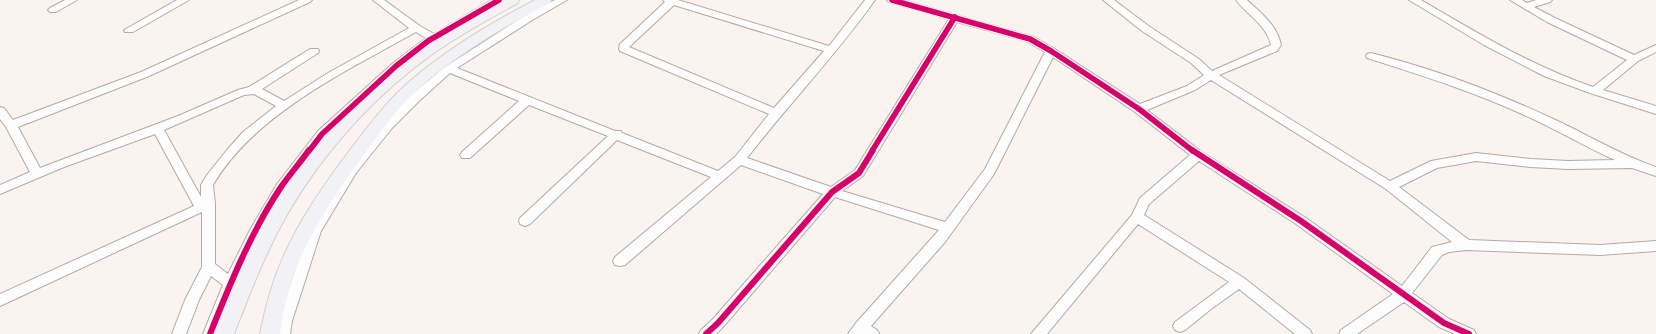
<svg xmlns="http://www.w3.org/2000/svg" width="1656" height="334" font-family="Cabin,sans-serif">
<rect width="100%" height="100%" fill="#faf3ef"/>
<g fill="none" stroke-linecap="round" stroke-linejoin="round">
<defs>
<g id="minor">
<path d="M65,0H77L56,12H50L48,10L50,8Z"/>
<path d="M177,0H189L133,32H125L124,30Z"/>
<path d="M299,0H312L310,2L149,76L18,127L40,168L178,116L238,90L249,87L310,49H318L319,51L318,53L262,89L284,101L328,73L409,28L373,0H384L420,26L434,34L492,0H504L432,43L400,68L326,137L285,190L262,231L237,283L217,334H203L223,285L211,276L199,300L186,334H172L185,300L202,267V212L0,306V294L194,206L155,134L64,167L0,194V185L30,172L6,127L0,119V107L4,108L13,120L141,72ZM416,32L426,38L392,64L318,131L277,184L250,230L228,274L215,264V204L213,185C253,115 348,70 416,32ZM254,94L276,106L243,132L227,150L207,175L201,185V197L164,130L244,95Z"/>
<path d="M555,0H567L534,19L457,68L615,131H621L622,133L718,171L735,157L769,114L620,51L619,49L620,44L665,2L663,0H678L829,46L865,0H875C836,55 788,105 747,158L831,187L855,170L949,19L889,2L887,0H903L1034,37L1055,49L1140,104L1187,86L1204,75L1191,63L1142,31L1103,0H1114L1150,27L1199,59L1212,71L1271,45C1266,24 1248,16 1236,0H1247C1261,13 1277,25 1281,45L1277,51L1219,75L1390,181L1431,161L1476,153L1531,159L1568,161L1615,160C1584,146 1554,128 1522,114C1472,91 1420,75 1367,58L1366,56L1367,54L1371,53C1431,68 1493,91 1549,117C1585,133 1618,154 1656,167V176L1632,168L1568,169L1531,167L1476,161L1437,168L1399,187L1469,240L1600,245L1656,241V251L1600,255L1466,250L1449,252L1442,255L1412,293L1449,319L1474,330L1476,334H1455L1439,327L1404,302L1357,334H1339L1341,330L1393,294L1296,224L1199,161L1149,204L1144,215L1244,278L1310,330L1312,334H1295L1239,289L1211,309L1185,330L1180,332L1175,330L1173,326L1175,322L1229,282L1138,224L1047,334H1031L1132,215L1140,198L1190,155L1135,112L1053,57L994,174L945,242L871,326L877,330L879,334H848L856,323L939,230L835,197L723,327L716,334H699L701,330L713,319L823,194L741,165L625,265L620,266L615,265L613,261L615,257L711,177L617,140L530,224L525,226L520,224L519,221L520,218L608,136L529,105L470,158H462L460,155L462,152L519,101L450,73L419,101L392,128L356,173L321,231L292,321L290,334H276L278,321L309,230L348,167L384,122L411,95L445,67L526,15ZM674,5L824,51L774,108L629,47ZM957,22L1026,41L1045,52L985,169L945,222L842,191L863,176ZM1211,80L1386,189L1452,242L1432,247L1402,286L1306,218L1202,152L1147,110L1195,90Z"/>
<path d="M1409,0H1421C1477,33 1532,66 1593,87L1627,60L1547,22L1510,0H1522L1527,3L1536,0H1552L1550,2L1534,7L1555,18L1634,55L1656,45V52L1638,61L1603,90L1656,106V114L1590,93L1544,76L1484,45Z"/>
</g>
<g id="major">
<path d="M503,0H519L518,3C489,19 461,34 434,53C376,94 324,151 288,213C266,251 250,293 234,334H214C232,290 251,246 275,206C310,147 359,96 413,55C441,34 473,17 503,0Z"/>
<path d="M535,0H551L550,3C503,27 457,54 418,89C397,108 380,132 364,155C333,197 303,241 288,292C284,306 282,320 280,334H260C263,320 266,306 270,293C286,238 319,191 353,146C370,124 387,101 409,82C447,49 491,23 535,0Z"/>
</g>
</defs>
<use href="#minor" stroke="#b2aaa5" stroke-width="2"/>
<use href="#major" stroke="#d3cfcc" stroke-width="2"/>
<use href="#minor" fill="#fefdfd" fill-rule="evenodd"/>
<use href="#major" fill="#f2f1f5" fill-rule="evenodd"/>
<defs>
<g id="cycleway-far1">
<path d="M892,0L1030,39L1051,51L1139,109L1193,151"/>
<path d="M309,151L322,134L396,66L428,41L499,0"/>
<path d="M872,151L955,17"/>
</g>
<g id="cycleway">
<path d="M1192,150L1301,221L1444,323L1469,334"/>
<path d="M210,334C230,284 251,232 281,187C290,174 300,163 309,150"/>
<path d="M706,334L718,323L832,192L859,173L873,150"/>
</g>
</defs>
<use href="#cycleway-far1" stroke="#fef2eb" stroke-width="8"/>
<use href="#cycleway" stroke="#fef2eb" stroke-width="9"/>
<use href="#cycleway-far1" stroke="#d6006c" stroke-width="5.5"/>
<use href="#cycleway" stroke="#d6006c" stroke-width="6"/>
</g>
</svg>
